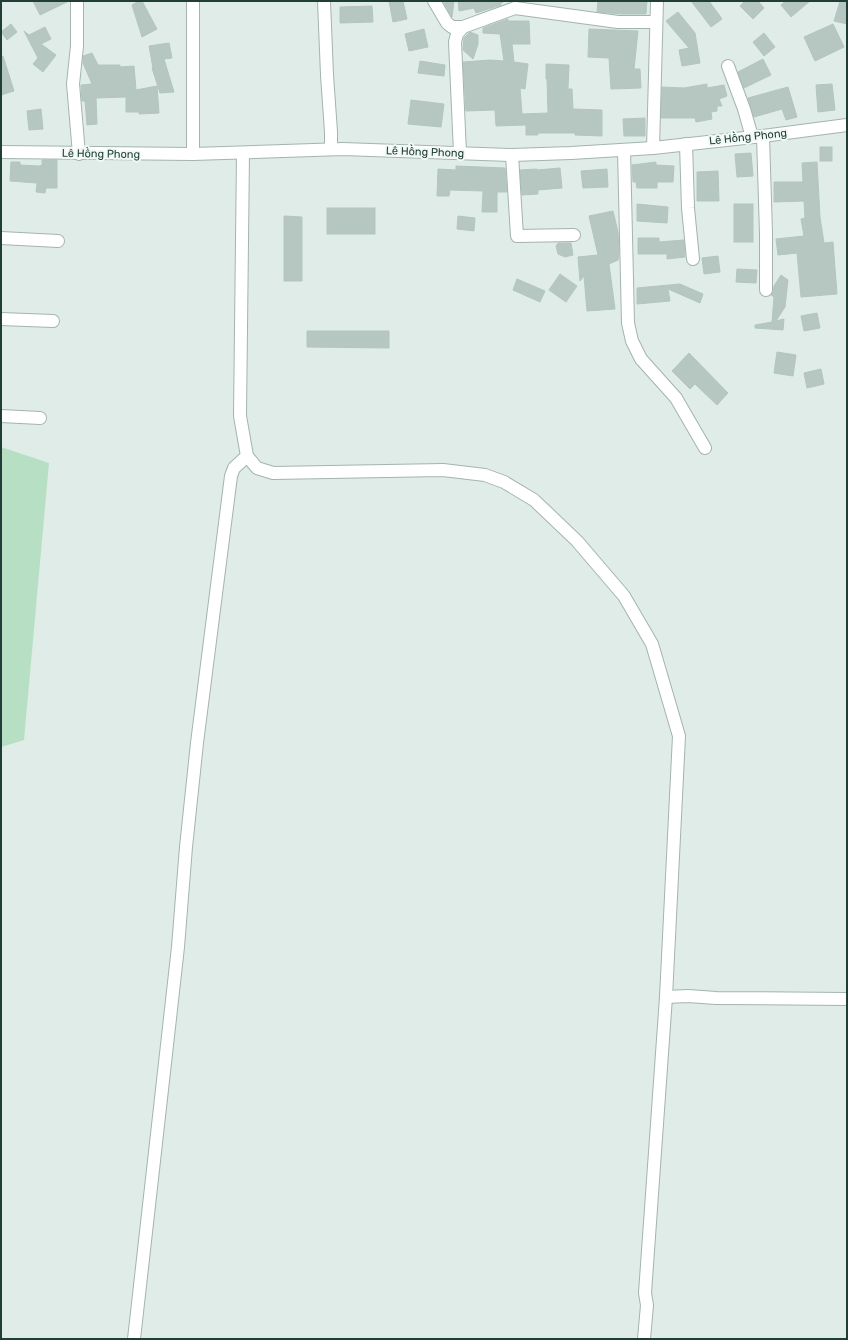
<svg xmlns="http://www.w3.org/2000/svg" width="848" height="1340" font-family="Rubik,sans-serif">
<rect width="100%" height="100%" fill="#e0ece7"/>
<path fill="#b7dfc4" d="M1,447L49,463L24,740L1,747Z"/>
<g fill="#b5c7c0" stroke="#b2c6bf">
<path d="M33,1H69L40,15Z"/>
<path d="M139,1H142L157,29L142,37L132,5Z"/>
<path d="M389,1H403L407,19L393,22Z"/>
<path d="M443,1H454L452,17Z"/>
<path d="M458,1H505L501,3V5L476,13L474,8L459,11Z"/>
<path d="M598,1H647L646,14H622L597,12Z"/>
<path d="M691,1H709L722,19L711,27Z"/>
<path d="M745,1H758L764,8L753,19L740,6Z"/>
<path d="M786,1H810L791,17L781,5Z"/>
<path d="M840,1H847V24L834,21Z"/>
<path d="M372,6L373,22L340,23V7Z"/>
<path d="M678,12L695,33L700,63L682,66L679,50L689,48L666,21Z"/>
<path d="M508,19V21H529L530,44H512L514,62L528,64L525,89L520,88L522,114L548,113L547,79H546V64L569,65L568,89H572L573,109L602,110V136L575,135V133H538V135H526V125L496,126L495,110L466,111L463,62L490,60L504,61L500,34L483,33V28Z"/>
<path d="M11,24L17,32L7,40L1,32Z"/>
<path d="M833,24L844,47L815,61L804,37Z"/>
<path d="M45,27L51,39L41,44L56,55L43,72L33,64L38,58L24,31L29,35Z"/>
<path d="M424,29L428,47L409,51L405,34Z"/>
<path d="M589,29L638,31L634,69H640L641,88L611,89L609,58L588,57Z"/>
<path d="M470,32L478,35V44L473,59L463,50L464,38Z"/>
<path d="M764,33L775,47L764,56L753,42Z"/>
<path d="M169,43L172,58L164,59L174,92L160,93L152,68H153L149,46Z"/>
<path d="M92,53L98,65H120V67L134,66L136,90L157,86L159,113L139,114V112H126V97L96,98L97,124L87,125L85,101H82L81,85L92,84L83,63V56Z"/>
<path d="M3,56L14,91L1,95V57Z"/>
<path d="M763,59L771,75L744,88L738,72Z"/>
<path d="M420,61L445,65L444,76L418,73Z"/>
<path d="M707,84V88L724,85L727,96L719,99L722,106H717V111L711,112L712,119L696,122L695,118H661L662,87L684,88Z"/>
<path d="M832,84L835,110L818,112L816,85Z"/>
<path d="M788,87L797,117L786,120L782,109L754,117L748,98Z"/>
<path d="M411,100L444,104L441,127L408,124Z"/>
<path d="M41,109L43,129L29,130L27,111Z"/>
<path d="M645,118V136H624L623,119Z"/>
<rect x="820" y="147" width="12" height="14"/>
<path d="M751,153L753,176L737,177L735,154Z"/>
<path d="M42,160H57V188H46L45,193L36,192L37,183L10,181L11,162H20V165L39,166L42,165Z"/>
<path d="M656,162V165L674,166L673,182H657V188H637L636,182H633L632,165Z"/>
<path d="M817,162L820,217L824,243L833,242L837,294L801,297L797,253L778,255L776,239L804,236L801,219L805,218L804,201L774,202V182H803L802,163Z"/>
<path d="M456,166L505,168L507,192H497V212H482L483,191L450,190L449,196H437L438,169L456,170Z"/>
<path d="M560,168L562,188L538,190V194L522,195L520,170L537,169V170Z"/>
<path d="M607,169L608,187L583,188L581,171Z"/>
<path d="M718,171L719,201H697V172Z"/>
<path d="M637,204L668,207L667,223L637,221Z"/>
<rect x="734" y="204" width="19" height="38"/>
<rect x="327" y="208" width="48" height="26"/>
<path d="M613,211L618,232L619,253L618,260L609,264L615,309L587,311L584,276L580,281L578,257L598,255L589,216Z"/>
<path d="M284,216L302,217V281H284Z"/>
<path d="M458,216L475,218L474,231L457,229Z"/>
<path d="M638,238H659V242L684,240L685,257L667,259V254H638Z"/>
<path d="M558,243H571L573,255L565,257L558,254L556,246Z"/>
<path d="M718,256L720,272L704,274L702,258Z"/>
<path d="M737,269L757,270L756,283L736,282Z"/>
<path d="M560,274L577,286L566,302L549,290Z"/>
<path d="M781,275L788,280L785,307L776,321L784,319L783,330L755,328V325L772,322L774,297L771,295L773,293L774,286Z"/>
<path d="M517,279L545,291L540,302L513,290Z"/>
<path d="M680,284L703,294L700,303L668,289L670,301L637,304V288Z"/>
<path d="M817,313L820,328L804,331L801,316Z"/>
<path d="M307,331H389V348L307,347Z"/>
<path d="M777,352L796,355L793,376L774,373Z"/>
<path d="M689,353L728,393L717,405L695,384L690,389L672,371Z"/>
<path d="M821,369L824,384L807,388L804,373Z"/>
</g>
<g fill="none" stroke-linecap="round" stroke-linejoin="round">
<defs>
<g id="minor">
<path d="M77,1V46L73,84L79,154"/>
<path d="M324,1L327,75L331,132V149"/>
<path d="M434,1L447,23L452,27H463"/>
<path d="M728,66L744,109L752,137"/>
<path d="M763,136L766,234V290"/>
<path d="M686,144L688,208L693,259"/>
<path d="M653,148L657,1"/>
<path d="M624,150L628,323L632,341L641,359L676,398L705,448"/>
<path d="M1,152L193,154L343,149L512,155L571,153L653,148L763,136L847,125"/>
<path d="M243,153L240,416L247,456L257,468L273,473L443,470L485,475L504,482L534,500L577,541L624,596L652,644L679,736L666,997L645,1293L647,1305L644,1339"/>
<path d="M460,153L455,42L457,34L463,27L515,8L618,22H656"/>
<path d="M193,154V1"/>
<path d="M512,155L517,236L574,235"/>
<path d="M1,238L58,241"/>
<path d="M1,319L53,321"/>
<path d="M1,416L40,418"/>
<path d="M666,997L688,996L716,998L847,999"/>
<path d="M134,1339L178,947L186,847L197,743L231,476L234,468L247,456"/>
</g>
</defs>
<use href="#minor" stroke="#a3b4af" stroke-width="14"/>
<use href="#minor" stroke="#fff" stroke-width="12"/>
</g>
<g text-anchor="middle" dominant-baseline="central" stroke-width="4" stroke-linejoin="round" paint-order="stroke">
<g font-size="11" fill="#203e37" stroke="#f1f8f5">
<text transform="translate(748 137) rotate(-6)">Lê Hồng Phong</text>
<text transform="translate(425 152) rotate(2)">Lê Hồng Phong</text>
<text transform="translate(101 154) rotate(1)">Lê Hồng Phong</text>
</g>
</g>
<rect width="848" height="1340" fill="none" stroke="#203e37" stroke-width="4"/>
</svg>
